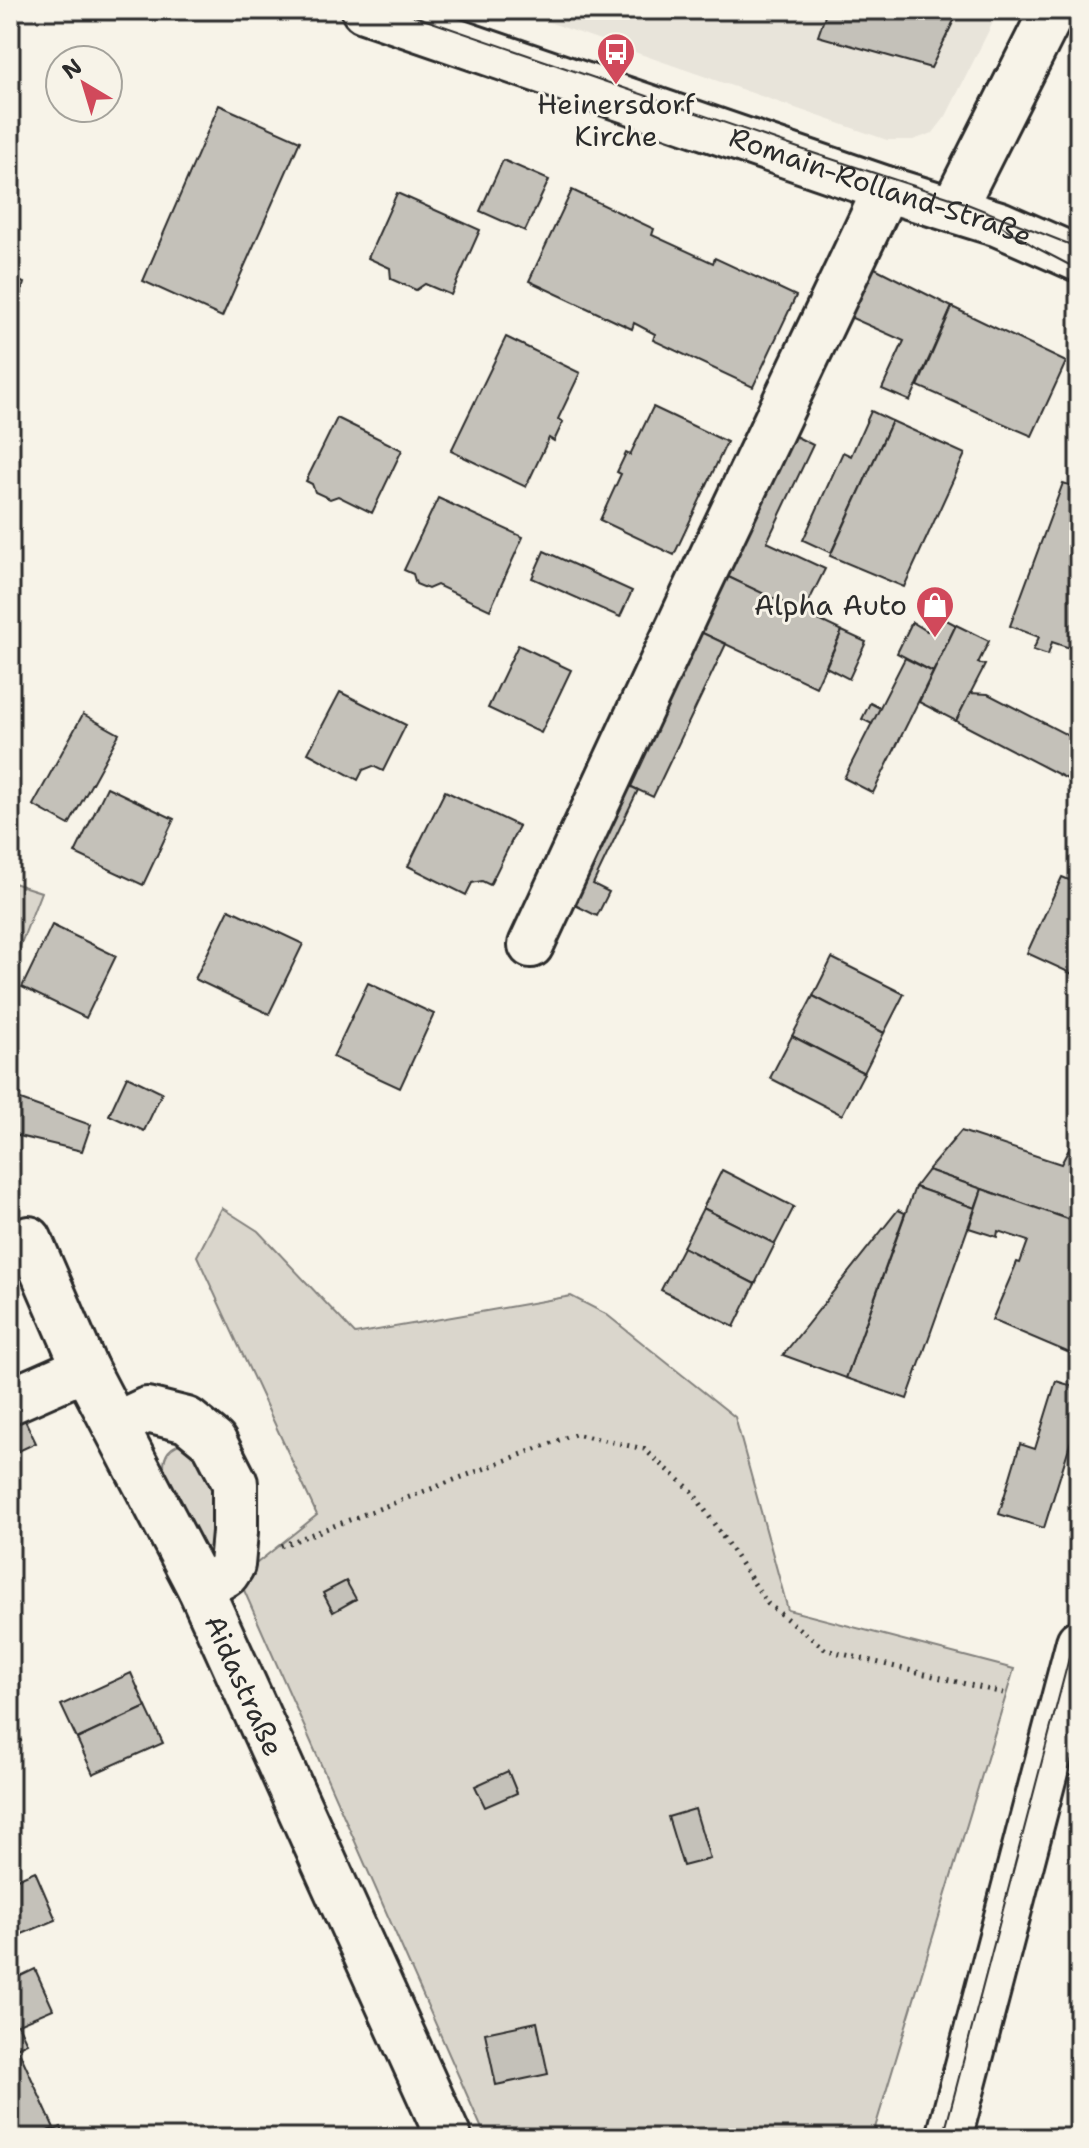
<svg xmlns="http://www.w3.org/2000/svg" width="1089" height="2148" font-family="'Shantell Sans',sans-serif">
<rect width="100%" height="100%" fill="#f7f3e8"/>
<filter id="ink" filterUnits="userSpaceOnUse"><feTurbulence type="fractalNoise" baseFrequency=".0125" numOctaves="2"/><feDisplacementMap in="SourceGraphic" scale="16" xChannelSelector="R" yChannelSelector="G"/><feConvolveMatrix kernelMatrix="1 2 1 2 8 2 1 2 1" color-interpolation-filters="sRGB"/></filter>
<g filter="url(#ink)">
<g fill="#e8e4da">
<path d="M514,10H999L946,116L933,133L913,140H887Z"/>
<path d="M1079,82V183L1070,161L1068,129L1076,88Z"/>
</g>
<g fill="#dad6cc" stroke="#82807c" stroke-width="2">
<path d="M10,882L41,892L10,972Z"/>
<path d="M222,1208L258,1231L355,1334L571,1296L606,1314L735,1417L788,1610L1014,1669L872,2138H486L243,1588L247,1571L317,1515L197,1256Z"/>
<path d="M189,1442L219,1496L213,1559L208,1556L165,1474C161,1455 170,1444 189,1442Z"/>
</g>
<g fill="#c4c1b9" stroke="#2b2b2b" stroke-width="2">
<path d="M827,10H959L931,68L818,36Z"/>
<path d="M219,105L300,141L222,317L143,281Z"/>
<path d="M503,160L549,180L525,231L480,211Z"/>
<path d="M572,190L654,229L652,235L713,263L715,258L796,296L753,387L653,340L655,334L634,323L632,329L529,281Z"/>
<path d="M397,193L480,230L451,295L425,284L416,290L391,279L390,268L368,258Z"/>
<path d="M867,264L952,307L910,401L882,389L904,341L843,314Z"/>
<path d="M10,277L24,283L15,314L10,312Z"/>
<path d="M952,307L1066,362L1032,436L918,386Z"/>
<path d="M506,337L580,373L558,419L563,422L554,441L549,438L526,487L451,451Z"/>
<path d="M653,407L727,442L674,555L600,520L621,474L617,472L626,453L630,455Z"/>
<path d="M871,411L892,421L831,553L803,540L843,452L851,456Z"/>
<path d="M337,418L402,450L372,513L338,496L330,499L315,492L312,484L306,481Z"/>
<path d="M892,421L965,454L904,587L830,556Z"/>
<path d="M787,432L813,445L767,542L825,569L803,613L720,573Z"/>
<path d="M1063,483L1079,488V651L1052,642L1048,655L1033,650L1039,637L1010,626Z"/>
<path d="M438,498L523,537L490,610L437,585L428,589L416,584L413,574L404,570Z"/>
<path d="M544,551L632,591L620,617L532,578Z"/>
<path d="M720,573L842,631L816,687L694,629Z"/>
<path d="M935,614L956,625L933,672L897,653L912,622L927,631Z"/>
<path d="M956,625L989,641L978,663L985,665L956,721L919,702Z"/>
<path d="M694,629L726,644L653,797L621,782Z"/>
<path d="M842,631L866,642L849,679L826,667Z"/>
<path d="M518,645L571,670L541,733L488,708Z"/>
<path d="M905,658L933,672L873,793L844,778Z"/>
<path d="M340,692L406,725L383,771L373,766L363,770L358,780L308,753Z"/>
<path d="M970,693L988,694L1079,741V785L956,721Z"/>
<path d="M870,703L880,708L872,724L862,719Z"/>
<path d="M83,714L119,734L69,825L33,805Z"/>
<path d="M621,782L638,790L593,884L609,892L597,916L565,900Z"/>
<path d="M107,787L174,819L143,885L75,853Z"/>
<path d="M445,791L519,826L490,885L482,881L472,883L466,895L408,866Z"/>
<path d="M1062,877L1079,884V977L1027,953Z"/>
<path d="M229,909L303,944L269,1014L195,979Z"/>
<path d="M52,925L116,956L86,1018L22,987Z"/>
<path d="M832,958L904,994L884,1033L813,996Z"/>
<path d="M368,983L434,1014L400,1088L333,1057Z"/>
<path d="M813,996L884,1033L864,1073L792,1036Z"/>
<path d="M792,1036L864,1073L842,1115L770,1078Z"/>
<path d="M127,1076L162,1093L144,1131L109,1115Z"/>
<path d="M15,1098L91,1125L82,1151L10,1134V1116Z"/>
<path d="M961,1131L1061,1164L1079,1131V1223L928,1170Z"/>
<path d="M722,1170L794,1207L775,1244L703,1208Z"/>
<path d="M928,1170L982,1189L975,1208L915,1187Z"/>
<path d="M915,1187L975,1208L907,1399L846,1378Z"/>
<path d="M982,1189L1079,1223V1357L992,1320L1017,1262L1020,1263L1028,1241L998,1231L997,1237L969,1228Z"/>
<path d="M703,1208L775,1244L755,1284L683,1247Z"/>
<path d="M898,1210L905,1213L846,1378L783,1355Z"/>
<path d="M683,1247L755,1284L734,1327L661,1290Z"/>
<path d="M1056,1381L1079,1388V1415L1044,1528L999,1514L1020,1444L1035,1449Z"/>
<path d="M22,1414L36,1443L10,1455V1420Z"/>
<path d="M346,1581L356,1599L333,1612L323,1593Z"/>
<path d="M131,1673L146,1707L77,1739L61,1705Z"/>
<path d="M146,1707L163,1743L93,1774L77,1739Z"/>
<path d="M10,1714L21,1741L10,1746Z"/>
<path d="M508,1771L517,1793L485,1807L475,1786Z"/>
<path d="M695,1809L710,1859L683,1866L668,1817Z"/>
<path d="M35,1871L56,1920L10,1939V1882Z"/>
<path d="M35,1969L53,2009L18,2024L27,2043L10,2051V1981Z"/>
<path d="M537,2022L548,2074L496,2085L485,2033Z"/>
<path d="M19,2051L54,2128L33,2138H10V2055Z"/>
<path d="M61,2127L66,2138H37Z"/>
</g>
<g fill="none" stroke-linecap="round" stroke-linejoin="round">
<defs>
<g id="minor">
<path d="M1075,10L1079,12"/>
<path d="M531,945L695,592L886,189"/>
<path id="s1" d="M29,1239L85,1368L200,1588L449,2138"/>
<path d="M10,1401L85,1368"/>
<path d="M115,1425L147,1410L187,1420L214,1442L235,1483V1532L232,1565L226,1574L200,1588"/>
</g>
<g id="major">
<path id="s2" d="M364,10L886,189L999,224L1079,259"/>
<path d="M953,209L1053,10"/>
<path d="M949,2138L1079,1642"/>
</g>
</defs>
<use href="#minor" stroke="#2b2b2b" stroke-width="50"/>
<use href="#major" stroke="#2b2b2b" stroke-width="50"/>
<path stroke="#2b2b2b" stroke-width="5" stroke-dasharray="2 6" stroke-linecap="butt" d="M281,1546L575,1434L644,1449L692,1491L768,1604L826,1650L1003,1693"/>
<use href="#minor" stroke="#f7f3e8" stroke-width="44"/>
<use href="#major" stroke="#f7f3e8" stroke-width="44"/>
<g stroke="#2b2b2b" stroke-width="2">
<path d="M397,10L810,152L957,200L1079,248"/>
<path d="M1003,227L1037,248L1079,270"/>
<path d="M943,2138L1079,1620"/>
</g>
</g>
</g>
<defs>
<symbol id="bus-pin" viewBox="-11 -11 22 30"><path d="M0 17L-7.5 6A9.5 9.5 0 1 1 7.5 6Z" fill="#d1495b" stroke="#f7f3e8"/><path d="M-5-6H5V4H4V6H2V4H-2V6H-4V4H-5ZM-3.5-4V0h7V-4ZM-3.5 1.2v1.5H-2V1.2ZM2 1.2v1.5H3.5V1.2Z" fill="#fff"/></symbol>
<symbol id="shop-pin" viewBox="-11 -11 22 30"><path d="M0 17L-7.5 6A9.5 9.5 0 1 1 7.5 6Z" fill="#d1495b" stroke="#f7f3e8"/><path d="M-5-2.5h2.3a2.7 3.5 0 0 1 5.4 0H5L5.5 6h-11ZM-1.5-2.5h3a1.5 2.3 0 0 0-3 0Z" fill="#fff"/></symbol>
</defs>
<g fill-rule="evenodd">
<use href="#bus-pin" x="594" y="30" width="44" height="60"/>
<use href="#shop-pin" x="913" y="583" width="44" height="60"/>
</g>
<g text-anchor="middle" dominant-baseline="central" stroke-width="6" stroke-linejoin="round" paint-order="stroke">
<g font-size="28" fill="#2b2b2b" stroke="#f7f3e8">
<text x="616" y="104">Heinersdorf<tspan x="616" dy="32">Kirche</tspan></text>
<text x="907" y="605" text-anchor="end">Alpha Auto</text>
</g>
<g font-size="28" fill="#2b2b2b" stroke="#f7f3e8">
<text stroke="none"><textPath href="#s2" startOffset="546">Romain-Rolland-Straße</textPath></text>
<text stroke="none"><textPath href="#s1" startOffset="496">Aidastraße</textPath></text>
</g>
</g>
<rect width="1089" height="2148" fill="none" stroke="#f7f3e8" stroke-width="40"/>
<rect x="20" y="20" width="1049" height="2108" fill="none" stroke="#2b2b2b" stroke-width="3" filter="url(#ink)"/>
<g transform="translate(84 84) rotate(322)"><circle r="38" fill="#f7f3e8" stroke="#a5a39c" stroke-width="2"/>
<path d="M0-6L14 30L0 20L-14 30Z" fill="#d1495b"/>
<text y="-12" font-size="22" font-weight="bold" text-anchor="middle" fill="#2b2b2b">N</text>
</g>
</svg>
